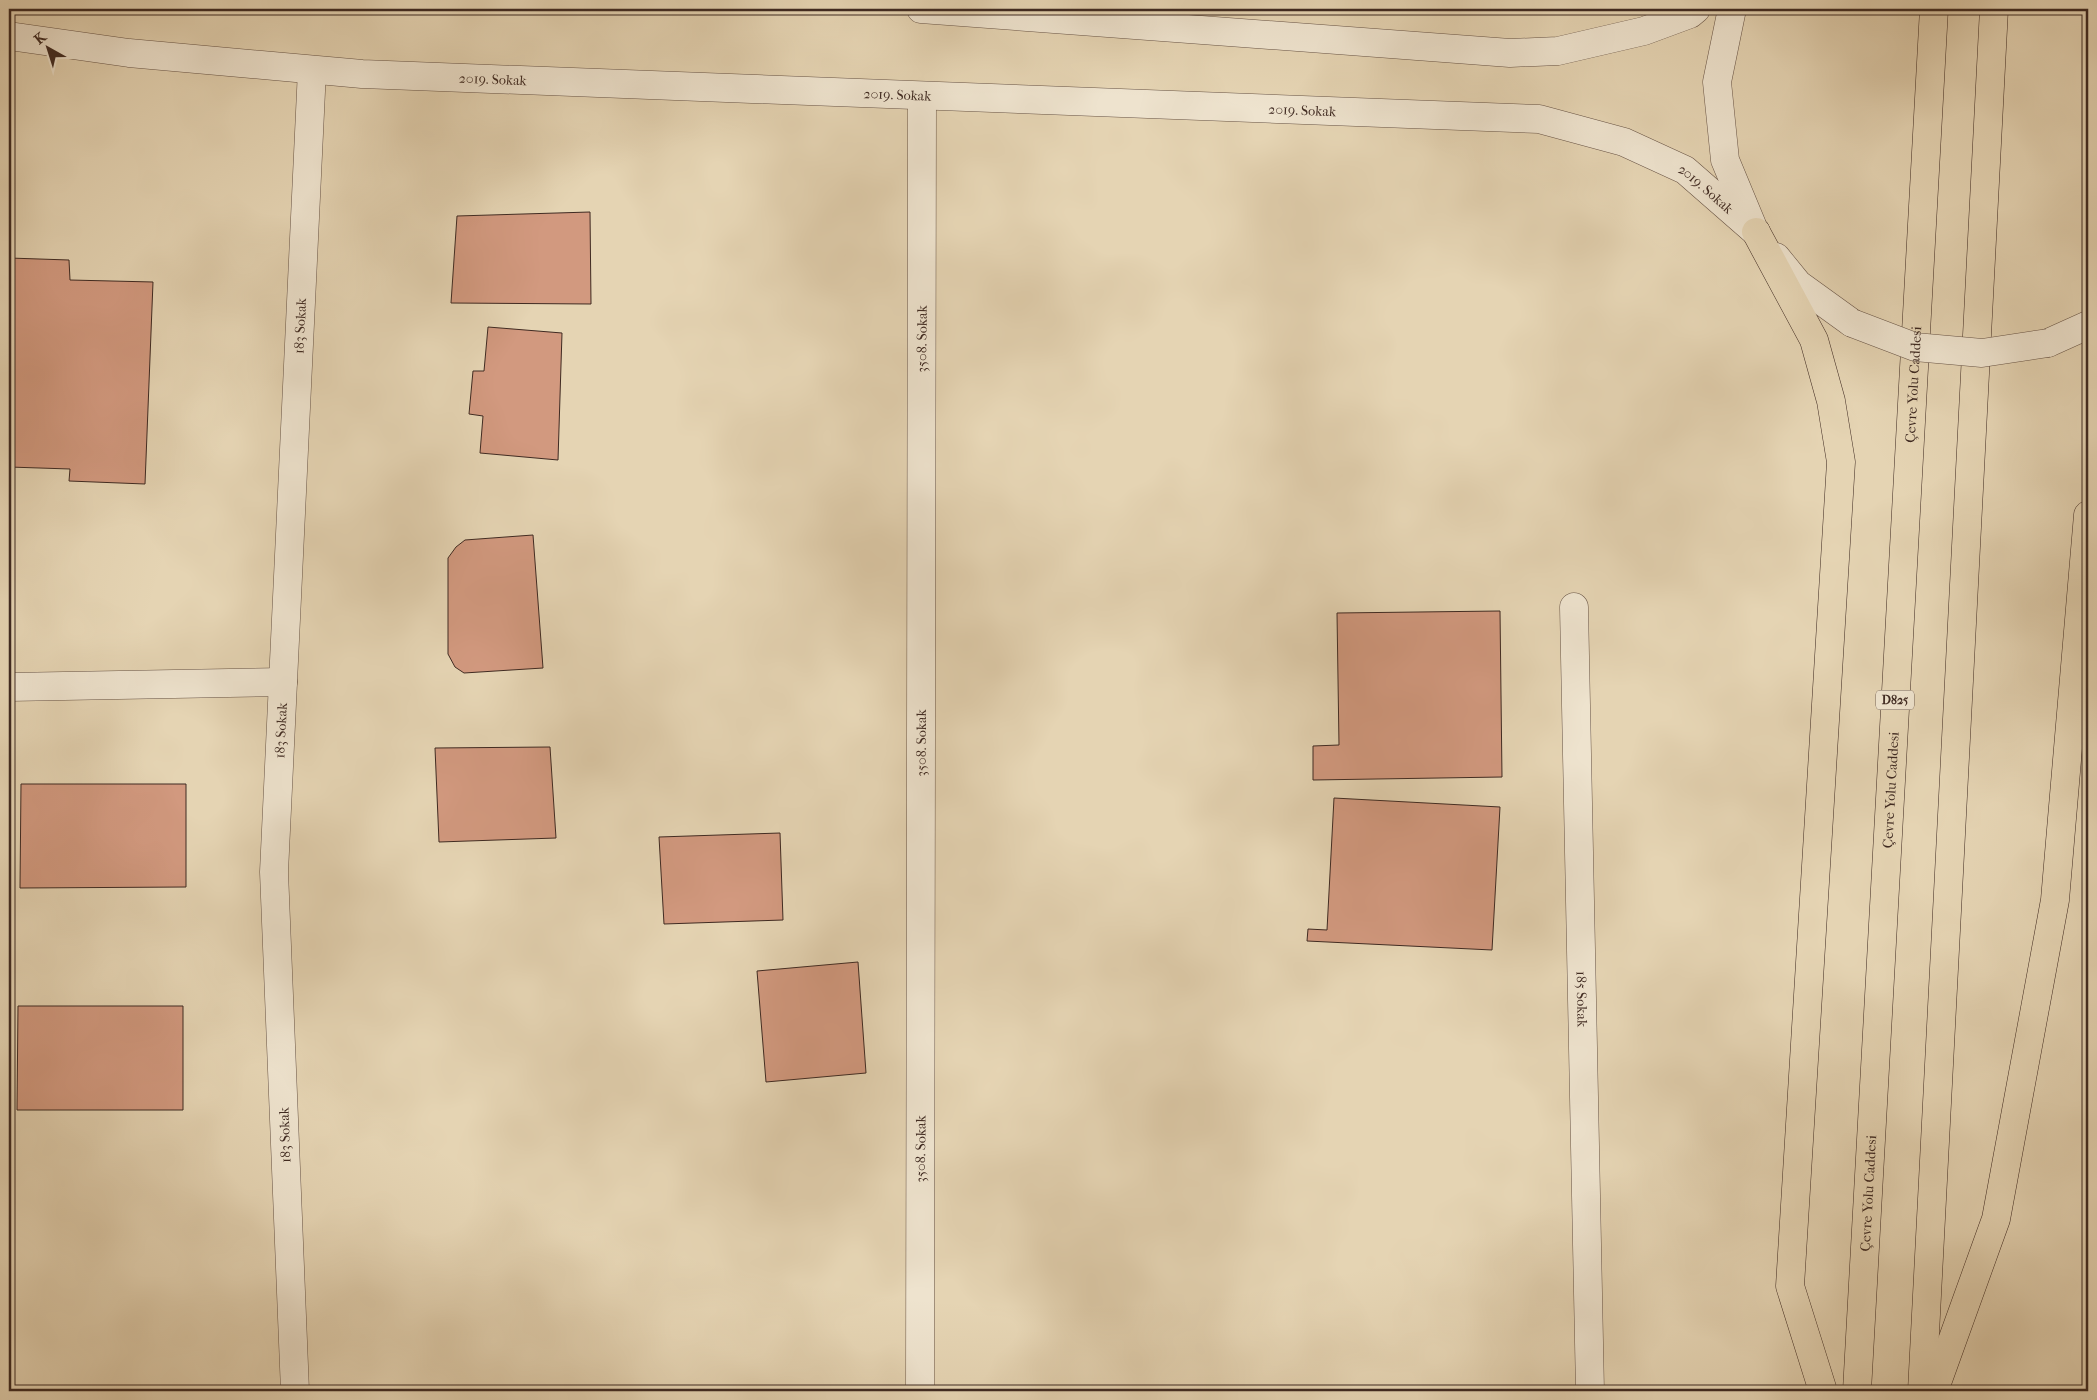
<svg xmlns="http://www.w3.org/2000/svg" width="2097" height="1400" font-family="'IM FELL French Canon',serif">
<rect width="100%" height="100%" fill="#e5d4b3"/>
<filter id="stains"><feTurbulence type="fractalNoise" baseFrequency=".004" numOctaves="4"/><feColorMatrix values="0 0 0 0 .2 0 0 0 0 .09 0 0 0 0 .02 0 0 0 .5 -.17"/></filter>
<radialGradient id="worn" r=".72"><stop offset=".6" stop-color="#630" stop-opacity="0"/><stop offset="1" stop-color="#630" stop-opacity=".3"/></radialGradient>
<g fill="#d2997f" stroke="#3f2a22">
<path d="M590,212L591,304L451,303L457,216Z"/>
<path d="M9,258L69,260L70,280L153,282L145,484L69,481L70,469L9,467Z"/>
<path d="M488,327L562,333L558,460L480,453L483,416L469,414L473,371H484Z"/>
<path d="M533,535L543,668L464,673L455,667L448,654V558L456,547L465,540Z"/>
<path d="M1500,611L1502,777L1313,780V746L1339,745L1337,613Z"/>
<path d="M550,747L556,838L439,842L435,748Z"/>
<path d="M21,784H186V887L20,888Z"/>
<path d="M1334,798L1500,807L1492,950L1307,941L1308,929L1327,930Z"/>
<path d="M780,833L783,920L664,924L659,837Z"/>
<path d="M858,962L866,1073L766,1082L757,971Z"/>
<path d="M18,1006H183V1110H17Z"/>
</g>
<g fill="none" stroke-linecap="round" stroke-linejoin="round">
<defs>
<g id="minor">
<path d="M921,9L1510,53L1558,51L1644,31L1690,14L1696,9"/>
<path d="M1732,9L1717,82L1725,160L1752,225"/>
<path id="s1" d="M9,36L129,53L362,74L1539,119L1624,142L1685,170L1756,232"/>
<path d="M1776,257L1798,284L1852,323"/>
<path d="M2048,343L2088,325"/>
<path id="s2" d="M1574,607L1590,1391"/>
<path d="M9,687L283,682"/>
<path id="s3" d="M295,1391L274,872L312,70"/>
<path id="s4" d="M920,1391L922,96"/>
</g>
<g id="highway">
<path d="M1756,232L1814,340L1831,401L1841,462L1790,1286L1823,1391"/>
<path id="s5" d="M1857,1391L1934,9"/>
<path d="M1922,1391L1994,9"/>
<path d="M1934,1391L1996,1219L2055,900L2088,515"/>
</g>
</defs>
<use href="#minor" stroke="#685446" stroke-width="29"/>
<use href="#highway" stroke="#3f2a22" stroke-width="29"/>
<use href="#minor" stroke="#eee3ce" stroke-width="28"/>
<use href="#highway" stroke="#e5d4b3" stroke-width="28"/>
<defs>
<path id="minor-bridge" d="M1852,323L1915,347L1982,353L2048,343"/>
</defs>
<use href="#minor-bridge" stroke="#685446" stroke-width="29" stroke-linecap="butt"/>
<use href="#minor-bridge" stroke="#eee3ce" stroke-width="28"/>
</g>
<g text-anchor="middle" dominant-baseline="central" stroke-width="5" stroke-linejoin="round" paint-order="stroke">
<rect fill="#eee3ce" stroke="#746256" stroke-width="1" x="1876" y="690.5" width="38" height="19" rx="4"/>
<g font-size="12" font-weight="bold" fill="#3f2a22">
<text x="1895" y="700">D825</text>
</g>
<g font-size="14" fill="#3f2a22" stroke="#eee3ce">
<text stroke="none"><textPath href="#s1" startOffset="486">2019. Sokak</textPath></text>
<text stroke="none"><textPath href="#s1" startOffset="891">2019. Sokak</textPath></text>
<text stroke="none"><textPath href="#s1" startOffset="1296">2019. Sokak</textPath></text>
<text stroke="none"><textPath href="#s1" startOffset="1716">2019. Sokak</textPath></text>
<text stroke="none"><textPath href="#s3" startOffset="1066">183 Sokak</textPath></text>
<text stroke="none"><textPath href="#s4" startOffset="1052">3508. Sokak</textPath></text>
<text stroke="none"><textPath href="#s5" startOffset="1008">Çevre Yolu Caddesi</textPath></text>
<text stroke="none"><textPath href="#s3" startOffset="661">183 Sokak</textPath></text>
<text stroke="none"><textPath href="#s4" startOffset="648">3508. Sokak</textPath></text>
<text stroke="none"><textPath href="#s5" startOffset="602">Çevre Yolu Caddesi</textPath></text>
<text stroke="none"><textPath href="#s2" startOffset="392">185 Sokak</textPath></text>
<text transform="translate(285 1135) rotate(-92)">183 Sokak</text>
<text stroke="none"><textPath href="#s4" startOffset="242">3508. Sokak</textPath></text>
<text stroke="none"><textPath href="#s5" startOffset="198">Çevre Yolu Caddesi</textPath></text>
</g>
</g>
<rect width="2097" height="1400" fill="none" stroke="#e5d4b3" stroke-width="30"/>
<rect x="10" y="10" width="2077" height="1380" fill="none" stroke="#3f2a22" stroke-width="2.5"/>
<rect x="15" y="15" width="2067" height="1370" fill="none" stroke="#3f2a22"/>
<g transform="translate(48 48) rotate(321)" stroke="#eee3ce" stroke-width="4" paint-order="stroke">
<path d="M0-4L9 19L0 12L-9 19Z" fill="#3f2a22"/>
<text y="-8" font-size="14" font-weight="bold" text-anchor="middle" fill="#3f2a22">K</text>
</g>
<rect width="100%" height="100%" filter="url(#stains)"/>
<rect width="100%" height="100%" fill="url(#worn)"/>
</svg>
